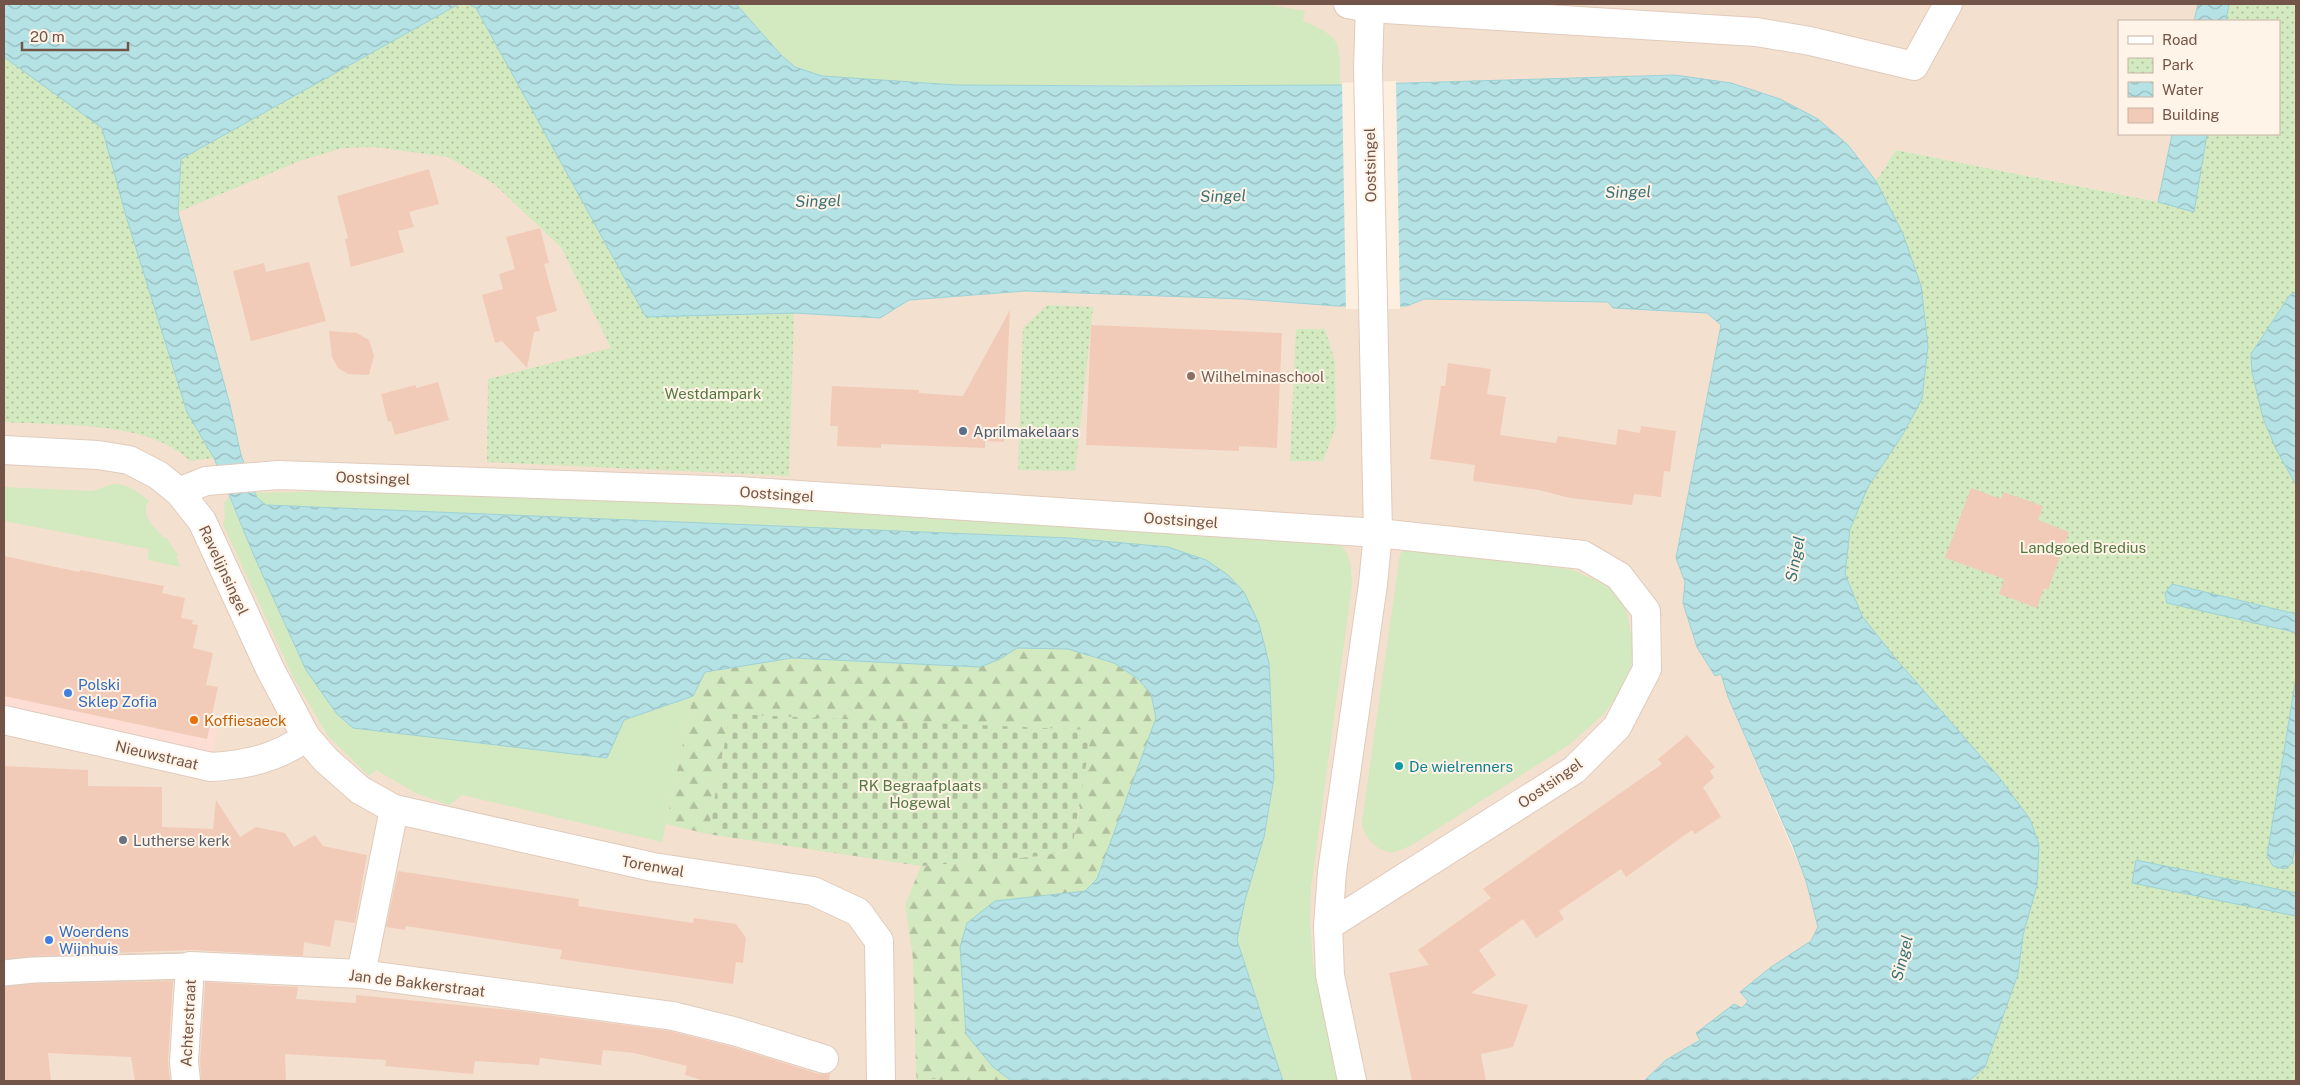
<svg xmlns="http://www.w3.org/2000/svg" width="2300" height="1085" font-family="'Public Sans',sans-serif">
<defs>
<pattern id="forest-firs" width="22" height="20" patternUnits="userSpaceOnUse" patternTransform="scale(1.25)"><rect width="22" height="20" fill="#d3e9bf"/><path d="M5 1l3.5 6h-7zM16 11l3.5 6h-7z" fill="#b0bf9d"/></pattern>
<pattern id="cemetery-stones" width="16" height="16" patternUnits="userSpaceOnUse" patternTransform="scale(1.25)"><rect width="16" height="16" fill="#d3e9bf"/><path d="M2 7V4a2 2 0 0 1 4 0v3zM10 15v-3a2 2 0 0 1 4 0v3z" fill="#b0bf9d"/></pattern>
<pattern id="park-dots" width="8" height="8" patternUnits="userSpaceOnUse" patternTransform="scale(1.25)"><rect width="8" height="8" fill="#d3e9bf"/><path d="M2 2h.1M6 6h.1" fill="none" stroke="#b0bf9d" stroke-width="1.8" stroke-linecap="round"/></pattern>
<pattern id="water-waves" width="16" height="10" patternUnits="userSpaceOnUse" patternTransform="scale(1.25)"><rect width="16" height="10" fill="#b5e2e5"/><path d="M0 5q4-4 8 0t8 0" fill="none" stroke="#98babc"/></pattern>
</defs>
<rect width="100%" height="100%" fill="#fcefe0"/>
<g fill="#f4e0cf">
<path d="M459,4H468L794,313L879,318L909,300L1025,291L1244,299L1337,306H1407L1424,299L1608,302L1614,308L1707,313L1721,324L1676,558L1685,582L1683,603L1721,674L1728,697L1806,881L1819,927L1811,941L1771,967L1740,992L1748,1002L1742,1009L1700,1039L1666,1060L1644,1081H4V57Z"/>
<path d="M736,4H2198L2194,21H2119V134H2172L2158,202L1896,150L1876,181L1675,75L1340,85L1141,86Z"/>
</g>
<path fill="#fdddd4" d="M4,665L220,716L211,760L4,714Z"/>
<g fill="#d3e9bf">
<path d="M736,4H1264L1305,11L1303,21C1343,37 1340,44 1340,85H956L821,76L795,67L782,56Z"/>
<path d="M113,484C128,483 139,493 149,501C139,515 155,528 164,538L166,537L178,555L176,557L181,567L148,560L149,549L4,521V487L92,491Z"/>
<path d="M385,490L635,495L1329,534C1349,550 1351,558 1352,584L1311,888L1310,922L1313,962L1337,1081H1283L1237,940L1245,900L1264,837L1269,813L1274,778L1273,734L1168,547L1069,538L266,505L257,498L255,493Z"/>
<path d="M229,497L306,670L624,720L693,696L662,842L462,795L449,805L416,793L376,770L369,776L328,736L293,677L223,524L225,518L224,503Z"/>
<path d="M1412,543L1573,570L1610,587L1625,604L1634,647L1629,678L1604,714L1570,744L1412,845C1407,847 1400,851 1394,852C1379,854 1362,836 1362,822L1400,554Z"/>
</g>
<path fill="url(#forest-firs)" d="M1017,648L1068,649L1114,663L1138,679L1151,694L1156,718L1097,879L1085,891L995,901L993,1067L1012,1081H942L916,1071L913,959L905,905L921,866L1041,856L1066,850L1073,843L1080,807L730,714L708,834L666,824L693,696L705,672L792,658L980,667L1000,659Z"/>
<g fill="url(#cemetery-stones)">
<path d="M730,714L1092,730L1073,843L1066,850L1041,856L921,866L708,834Z"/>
<path d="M916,1071L942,1081H917Z"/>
</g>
<g fill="url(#park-dots)">
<path d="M459,4H468L476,8L646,317L794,313L789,476L487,462L488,379L611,348L561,247L494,184L448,157L375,147L343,148L302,160L178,212L181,159Z"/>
<path d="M2198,4H2296V1081H1969L1985,1067L2018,974L2023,935L2030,819L1998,776L1896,659L1862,616L1845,574L1850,529L1868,487L1903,434L1922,399L1928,346L1903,234L1876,181L1896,150L2158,202L2172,134H2279V21H2194Z"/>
<path d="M4,57L102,128L126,216L187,412L214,458L190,461C149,420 60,426 4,422Z"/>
<path d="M1047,305L1093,307L1075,471L1018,470L1023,328Z"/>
<path d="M1296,329H1325L1335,362L1336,426L1323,461H1290Z"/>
</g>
<g fill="url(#water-waves)" stroke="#9bd2d7">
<path d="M4,4H459L181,159L178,212L230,405L241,455L257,498L266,505L1069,538L1168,547L1206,560L1228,575L1244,592L1259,624L1269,663L1274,778L1264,837L1245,900L1237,940L1283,1081H1012L993,1067L966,1034L960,947L967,923L995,901L1085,891L1097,879L1156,718L1151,694L1138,679L1114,663L1068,649L1017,648L1000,659L980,667L792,658L705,672L693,696L624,720L607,758L353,728L337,714L306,670L255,558L214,458L187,412L126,216L102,128L4,57Z"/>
<path d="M468,4H736L782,56L795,67L822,76L956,85L1141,86L1340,85L1675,75L1731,83L1780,99L1818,119L1848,145L1876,181L1903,234L1921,286L1928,346L1922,399L1903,434L1868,487L1850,529L1845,574L1862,616L1896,659L1998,776L2030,819L2039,845L2037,885L2023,935L2018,974L1985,1067L1969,1081H1644L1666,1060L1700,1040L1696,1033L1734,1004L1742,1008L1748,1001L1740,992L1771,967L1811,941L1818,927L1806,881L1793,846L1728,697L1721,674L1715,676L1697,647L1683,603L1685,582L1676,558L1721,325L1707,313L1613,308L1608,302L1424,299L1407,306H1337L1244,299L1025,291L909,300L880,318L794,313L646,317L476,8Z"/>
<path d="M2198,4H2229L2226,21H2194Z"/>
<path d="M2172,134H2207L2194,212L2158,202Z"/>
<path d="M2296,292V485L2276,449L2263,418L2252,372L2251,354L2290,295Z"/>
<path d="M2172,584L2296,614V636L2294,632L2167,603L2165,593Z"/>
<path d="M2296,677V841L2292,863L2285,869L2273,866L2267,856Z"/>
<path d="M2136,860L2296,893V916L2132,883Z"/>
</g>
<path fill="#fcefe0" d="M1396,81L1400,309H1346L1342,83Z"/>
<g fill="#f2cbb8">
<path d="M429,169L439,204L409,212L414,227L398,231L404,252L351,267L345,239L348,238L337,196Z"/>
<path d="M540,228L549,263L544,264L557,311L536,317L540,331L534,332L527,368L502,341L495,343L482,295L503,289L499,274L515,269L506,237Z"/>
<path d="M309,262L326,321L251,341L233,271L264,263L266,272Z"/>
<path d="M1010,310L1004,442L985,441V448L881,444V448L837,446L838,426H830L832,386L919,390V393L963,396Z"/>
<path d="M1091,325L1282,333L1277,448L1239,446V451L1086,445Z"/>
<path d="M329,331L357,333L369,340L374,356L369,375L348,374L338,368L332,357Z"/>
<path d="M1448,363L1491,369L1487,394L1506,397L1500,435L1556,443L1558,436L1616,445L1618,429L1640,433L1641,426L1676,431L1670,472L1664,471L1661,497L1634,494L1632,505L1570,498L1539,490L1473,481L1475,465L1430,459L1441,386H1445Z"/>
<path d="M438,382L449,420L395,435L391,421L388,422L381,394L416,385V388Z"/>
<path d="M1971,488L2001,499L2003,492L2043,506L2038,520L2069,532L2048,590L2044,588L2037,608L1999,594L2004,579L1945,558Z"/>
<path d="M4,556L79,572L80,570L164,586L162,593L185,598L181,618L193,620L192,624L198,625L193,648L213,653L206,685L218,687L207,739L4,696Z"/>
<path d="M1687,735L1715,767L1710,771L1714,778L1703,787L1721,817L1695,834L1692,830L1626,877L1621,869L1559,911L1564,919L1536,938L1523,919L1479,950L1496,975L1471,993L1528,1005L1513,1047L1481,1054L1486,1081H1412L1389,973L1429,965L1418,950L1491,898L1483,889L1662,764L1658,759Z"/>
<path d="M4,766L88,770V786L162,787V827L213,829L216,800L240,837L256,827L285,833L294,847L315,835L323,846L367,855L355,923L335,920L330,947L304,942L303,956L191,950L33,956L4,959Z"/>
<path d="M398,871L579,899L578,906L693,923L694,918L736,924L746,938L743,963L736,962L733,984L560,959L562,950L406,926L405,930L386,927Z"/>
<path d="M173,981L168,1061L170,1081H135L131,1057L48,1053L51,1081H4V987L34,984Z"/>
<path d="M205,982L298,987L296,999L356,1003V995L510,1010L670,1031L733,1047L819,1074L830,1073L829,1081H704L685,1075L687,1066L634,1053L603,1050L601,1065L540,1058L539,1065L475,1061L473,1074L385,1066L386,1060L285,1054L286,1081H201L200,1062Z"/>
</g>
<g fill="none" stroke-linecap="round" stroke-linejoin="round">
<defs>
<path id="pedestrian" d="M4,973L33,970L190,966"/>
<g id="minor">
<path d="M1348,4L1369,8L1756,32L1810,41L1914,66L1948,4"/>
<path d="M179,492L206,481L278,475L738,491L1378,533L1583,555L1619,576L1646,611L1647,669L1617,727L1574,770L1328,926"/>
<path d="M4,720L211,767C246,765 278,758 306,737"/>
<path d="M361,974L394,809"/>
<path d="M186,1081L184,1062L190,966L361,974L673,1016L737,1032L824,1059"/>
<path d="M1352,1081L1330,975L1328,926L1332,872L1373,584L1378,533L1368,69L1370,4"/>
</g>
<path id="tertiary" d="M4,450L98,455L129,460L158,475L179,492L202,521L270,669L306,737L326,760L360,790L394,809L653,867L813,891L858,912L879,941L881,1081"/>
</defs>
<use href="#pedestrian" stroke="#e0cbbc" stroke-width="28"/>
<use href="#minor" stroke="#e0cbbc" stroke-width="30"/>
<use href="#tertiary" stroke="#e0cbbc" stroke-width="30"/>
<use href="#pedestrian" stroke="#fff" stroke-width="25"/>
<use href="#minor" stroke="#fff" stroke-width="28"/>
<use href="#tertiary" stroke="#fff" stroke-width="28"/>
</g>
<circle fill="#8d6e63" stroke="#fff4e7" stroke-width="2" cx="1191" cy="376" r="5"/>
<circle fill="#5c6f8a" stroke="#fff4e7" stroke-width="2" cx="963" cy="431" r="5"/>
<g fill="#3f7fe0" stroke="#fff4e7" stroke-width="2">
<circle cx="68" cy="693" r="5"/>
<circle cx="49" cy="940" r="5"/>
</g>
<circle fill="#e8710a" stroke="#fff4e7" stroke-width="2" cx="194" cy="720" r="5"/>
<circle fill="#0f9aa8" stroke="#fff4e7" stroke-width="2" cx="1399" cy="766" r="5"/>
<circle fill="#6b7280" stroke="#fff4e7" stroke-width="2" cx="123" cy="840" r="5"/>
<g text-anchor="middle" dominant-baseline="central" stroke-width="4" stroke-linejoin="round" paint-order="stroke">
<g font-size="15" fill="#735448" stroke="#fff4e7">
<text transform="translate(1370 165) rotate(-91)">Oostsingel</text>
<text transform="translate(373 478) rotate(2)">Oostsingel</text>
<text transform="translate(777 494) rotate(4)">Oostsingel</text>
<text transform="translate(1181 520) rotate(4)">Oostsingel</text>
<text transform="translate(224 570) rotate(65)">Ravelijnsingel</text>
<text transform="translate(157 755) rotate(13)">Nieuwstraat</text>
<text transform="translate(1550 783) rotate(-35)">Oostsingel</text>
<text transform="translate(653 866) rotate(10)">Torenwal</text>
<text transform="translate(417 983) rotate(7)">Jan de Bakkerstraat</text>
<text transform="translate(188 1023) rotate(-87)">Achterstraat</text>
</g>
<g font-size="15" fill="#785e54" stroke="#fff4e7" text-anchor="start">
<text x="1201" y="376">Wilhelminaschool</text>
</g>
<g font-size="15" fill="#547940" stroke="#fff4e7">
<text x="713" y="393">Westdampark</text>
<text x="2083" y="547">Landgoed Bredius</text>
<text x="920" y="785">RK Begraafplaats<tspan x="920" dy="17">Hogewal</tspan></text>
</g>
<g font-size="15" fill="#4e5e75" stroke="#fff4e7" text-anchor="start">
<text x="973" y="431">Aprilmakelaars</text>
</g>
<g font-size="15" fill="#366cbe" stroke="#fff4e7" text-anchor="start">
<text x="78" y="684">Polski<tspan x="78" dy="17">Sklep Zofia</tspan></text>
<text x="59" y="931">Woerdens<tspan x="59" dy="17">Wijnhuis</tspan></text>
</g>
<g font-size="15" fill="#c56008" stroke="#fff4e7" text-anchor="start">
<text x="204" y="720">Koffiesaeck</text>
</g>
<g font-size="15" fill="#0d838f" stroke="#fff4e7" text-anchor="start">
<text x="1409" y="766">De wielrenners</text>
</g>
<g font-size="15" fill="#5b616d" stroke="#fff4e7" text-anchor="start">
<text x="133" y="840">Lutherse kerk</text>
</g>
<g font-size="16" font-style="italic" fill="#3c7379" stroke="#fff4e7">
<text transform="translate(1628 192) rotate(-1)">Singel</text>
<text transform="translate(1223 196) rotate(-1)">Singel</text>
<text transform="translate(818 201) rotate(-1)">Singel</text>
<text transform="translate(1795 559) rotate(-79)">Singel</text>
<text transform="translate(1902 958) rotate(-76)">Singel</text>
</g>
</g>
<rect width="2300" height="1085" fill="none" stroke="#735448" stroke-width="10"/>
<rect x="2118" y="20" width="162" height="115" fill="#fff4e7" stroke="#c7b4a7"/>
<rect x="2128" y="36" width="25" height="8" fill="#ffffff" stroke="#c7b4a7"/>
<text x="2162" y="45" font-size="15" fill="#735448">Road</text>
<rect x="2128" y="58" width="25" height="15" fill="url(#park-dots)" stroke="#c7b4a7"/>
<text x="2162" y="70" font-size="15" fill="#735448">Park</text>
<rect x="2128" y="82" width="25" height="15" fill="url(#water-waves)" stroke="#c7b4a7"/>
<text x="2162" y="95" font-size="15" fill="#735448">Water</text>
<rect x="2128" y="108" width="25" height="15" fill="#f2cbb8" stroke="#c7b4a7"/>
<text x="2162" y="120" font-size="15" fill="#735448">Building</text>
<path d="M22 42v8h106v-8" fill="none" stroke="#735448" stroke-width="2.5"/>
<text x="30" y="42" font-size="15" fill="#735448" stroke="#fff4e7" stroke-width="4" paint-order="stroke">20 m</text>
</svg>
